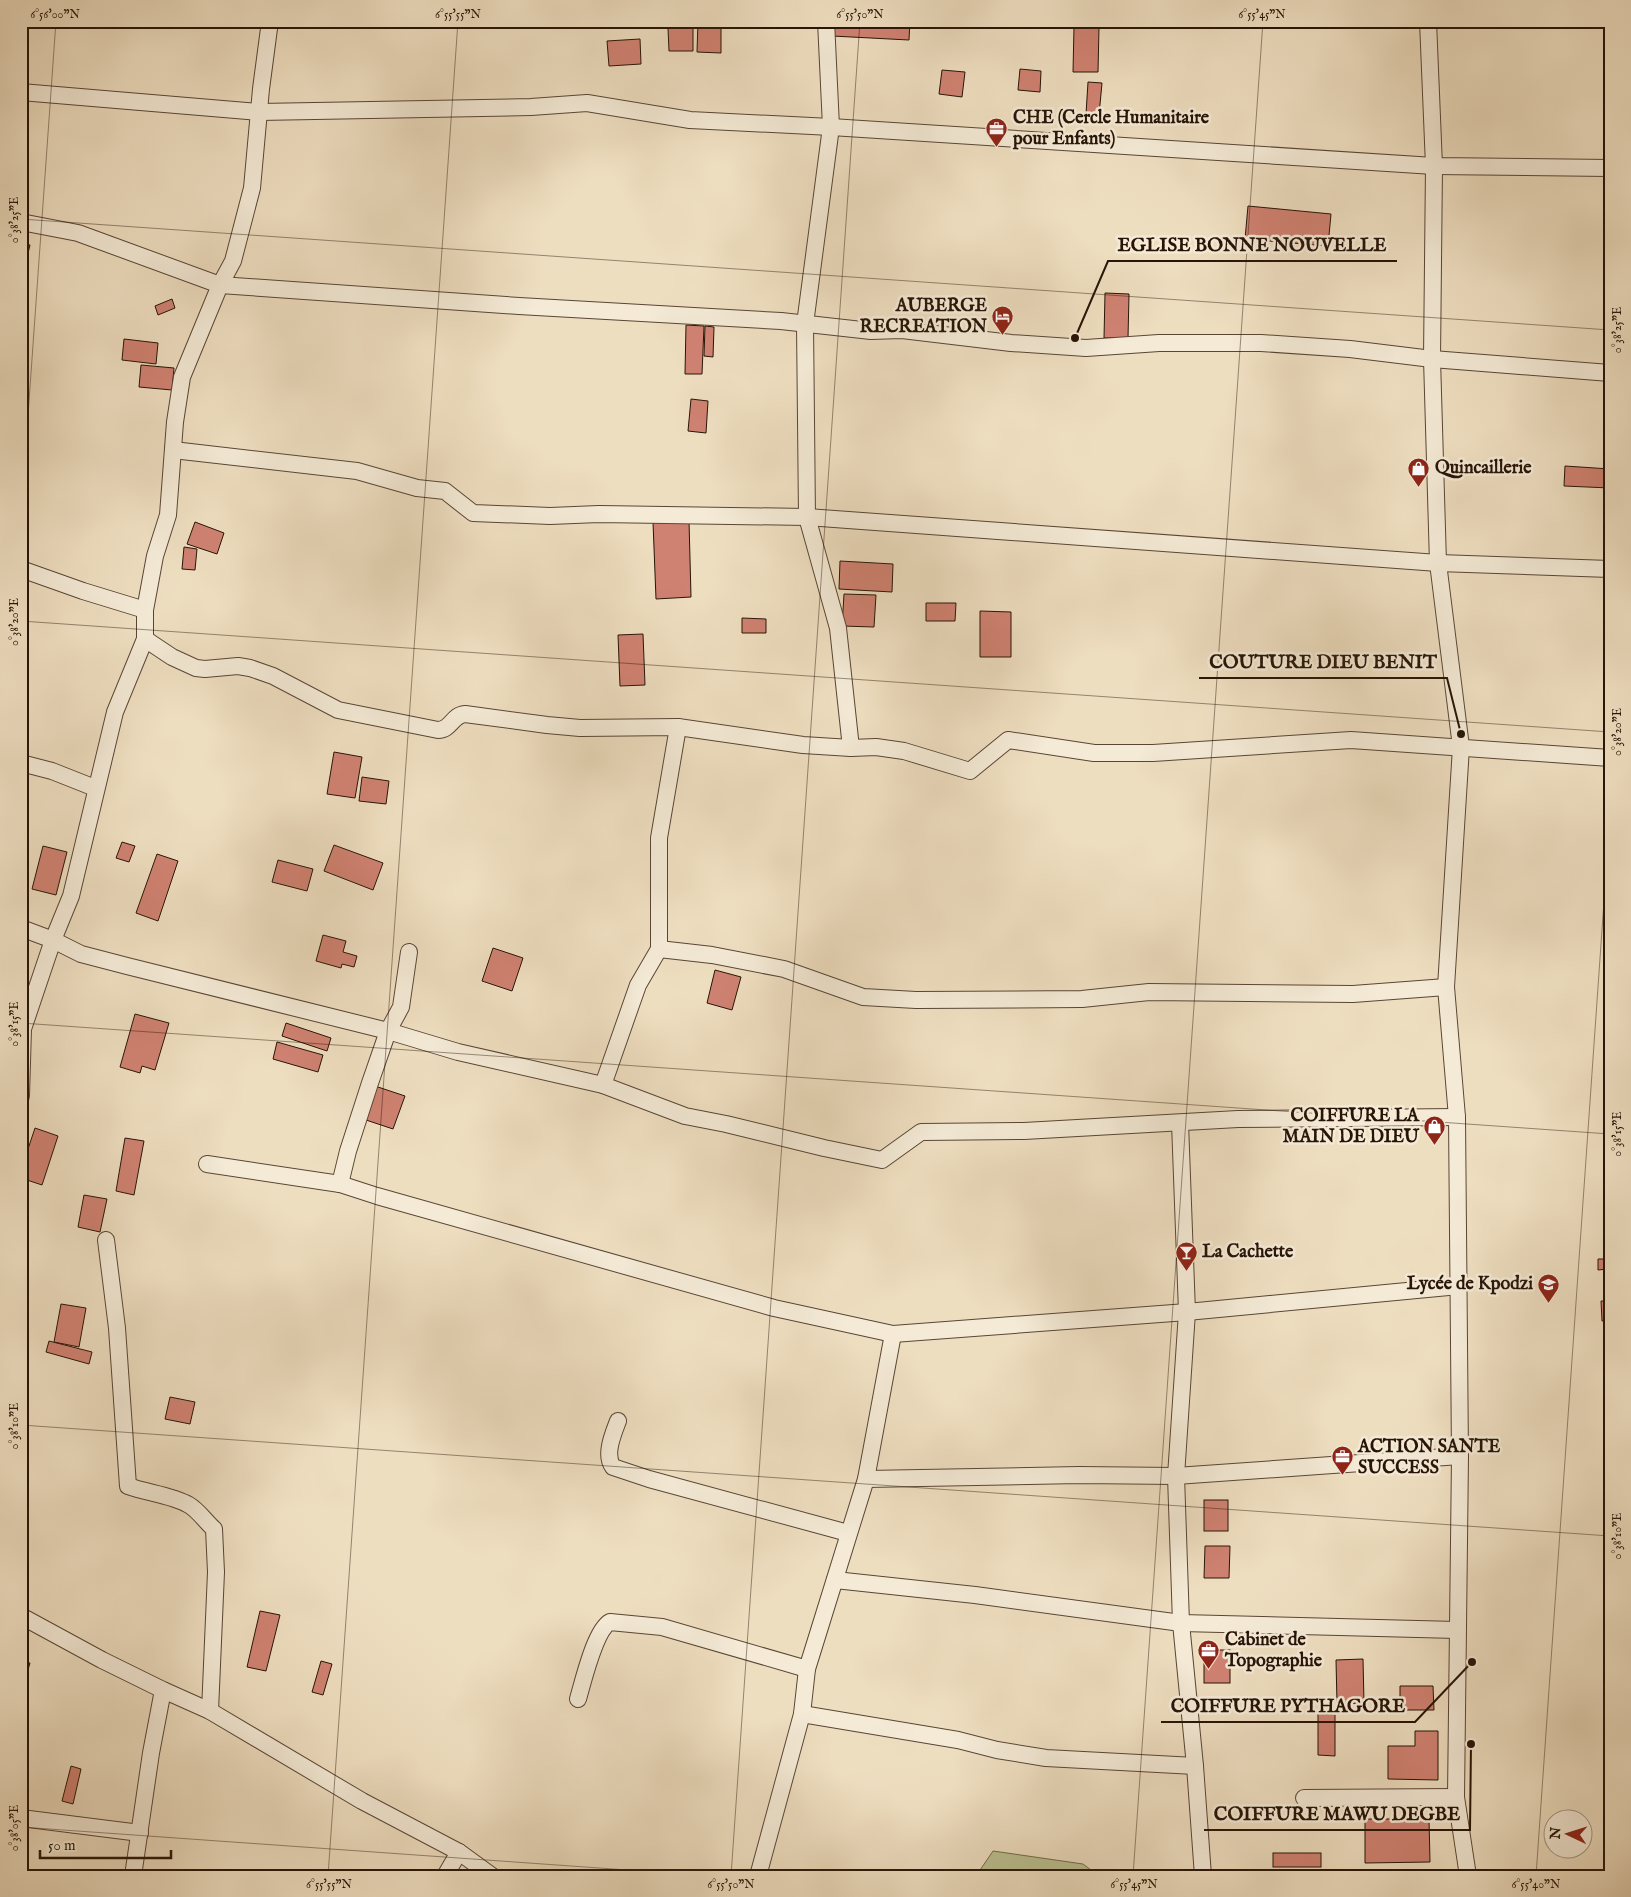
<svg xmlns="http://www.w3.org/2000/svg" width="1631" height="1897" font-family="'IM FELL English',serif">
<rect width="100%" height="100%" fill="#eedec0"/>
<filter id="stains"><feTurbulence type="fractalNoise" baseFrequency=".004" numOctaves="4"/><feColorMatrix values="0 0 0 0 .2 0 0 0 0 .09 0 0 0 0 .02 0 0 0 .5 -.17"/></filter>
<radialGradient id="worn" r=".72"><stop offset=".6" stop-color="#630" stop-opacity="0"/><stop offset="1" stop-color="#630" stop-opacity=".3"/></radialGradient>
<path fill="#bbc191" stroke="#716a4c" d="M993,1851L1083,1864L1099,1876H976Z"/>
<g fill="#d08272" stroke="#271407">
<path d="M698,21H721V53L697,52Z"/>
<path d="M880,21H910L909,40L832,36V25L880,27Z"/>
<path d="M1074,27H1099L1098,72H1073Z"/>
<path d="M668,28H693V51H669Z"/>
<path d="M640,39L641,64L609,66L607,41Z"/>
<path d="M1020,69L1041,71L1040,92L1018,90Z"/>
<path d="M942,70L965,72L962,97L939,94Z"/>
<path d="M1088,82L1102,83L1099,115L1086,114Z"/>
<path d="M1248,206L1331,214L1328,246L1245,239Z"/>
<path d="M21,243L30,245L25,265L21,264Z"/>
<path d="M1105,293L1129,294L1128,338H1104Z"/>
<path d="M172,299L175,308L158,315L155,306Z"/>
<path d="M686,325L704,326L702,374H685Z"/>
<path d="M705,326L714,327L713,357L704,356Z"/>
<path d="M124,339L158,343L156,364L122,360Z"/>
<path d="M141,365L174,368L172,390L139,387Z"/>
<path d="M691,399L708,401L706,433L688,431Z"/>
<path d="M1565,466L1610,469V488L1564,486Z"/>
<path d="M689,521L691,597L656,599L653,522Z"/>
<path d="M195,522L224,533L217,554L187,544Z"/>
<path d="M184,547L197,549L195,570L182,569Z"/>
<path d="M840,561L893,564L892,592L839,589Z"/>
<path d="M844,594L876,595L874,627L842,626Z"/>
<path d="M926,603H956L955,621H926Z"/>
<path d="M980,611L1011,612V657H980Z"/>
<path d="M742,618L766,619V633H742Z"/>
<path d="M643,634L645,685L620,686L618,635Z"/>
<path d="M334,752L362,757L355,798L327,794Z"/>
<path d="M362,777L389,781L386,804L359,801Z"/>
<path d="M122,842L135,846L129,862L116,858Z"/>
<path d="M334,845L383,863L373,890L324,871Z"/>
<path d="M43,846L67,852L56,895L32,889Z"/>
<path d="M157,854L178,861L158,921L136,913Z"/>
<path d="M278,860L313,869L307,891L272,882Z"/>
<path d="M323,935L346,941L343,952L357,956L354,967L342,964L341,968L316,961Z"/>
<path d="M493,948L523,958L512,991L482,981Z"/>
<path d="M715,970L741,977L732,1010L707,1003Z"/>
<path d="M135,1014L169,1023L155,1070L142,1066L140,1073L120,1067Z"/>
<path d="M286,1023L331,1038L327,1051L282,1036Z"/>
<path d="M277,1042L323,1055L318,1072L273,1059Z"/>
<path d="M375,1086L405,1096L393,1129L363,1119Z"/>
<path d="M35,1128L58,1136L42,1185L21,1178V1170Z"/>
<path d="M125,1138L144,1141L134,1195L116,1191Z"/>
<path d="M84,1195L107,1199L100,1232L78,1227Z"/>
<path d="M1598,1259H1610V1330L1609,1321H1602L1601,1301H1608V1269L1598,1270Z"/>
<path d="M61,1304L86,1308L79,1347L54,1342Z"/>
<path d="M49,1341L92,1352L89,1364L46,1352Z"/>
<path d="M170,1397L195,1402L190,1424L165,1419Z"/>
<rect x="1204" y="1500" width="24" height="31"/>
<path d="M1205,1546H1230L1229,1578H1204Z"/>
<path d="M260,1611L280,1615L266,1671L247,1667Z"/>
<rect x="1204" y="1650" width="26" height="33"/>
<path d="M1363,1659L1364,1703L1337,1704L1336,1660Z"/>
<path d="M21,1660L30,1663L21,1693Z"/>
<path d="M321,1661L332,1664L323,1695L312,1692Z"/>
<path d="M1400,1686H1433L1434,1710H1400Z"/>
<path d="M1318,1714H1335V1756L1318,1755Z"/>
<path d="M1415,1731H1438V1780L1388,1779V1746H1415Z"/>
<path d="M71,1766L81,1769L73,1804L62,1801Z"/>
<path d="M1365,1819H1429L1430,1862L1365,1863Z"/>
<rect x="1273" y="1853" width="48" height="14"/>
</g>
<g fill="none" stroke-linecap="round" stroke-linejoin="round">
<defs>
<g id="minor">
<path d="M826,21L831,127L805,324L807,517L838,628L851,748"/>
<path d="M1428,21L1434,166L1432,359L1438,563L1461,747L1446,987L1457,1117L1460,1456L1456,1797L1468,1876"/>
<path d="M21,92L259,112L531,107L587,103L690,120L831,127L1434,166L1610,168"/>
<path d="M21,222L78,233L220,285L519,306L781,321L871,331L902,330L1011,343L1086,348L1159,343H1261L1350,349L1432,359L1610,373"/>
<path d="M173,450L357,471L417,488L445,491L473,513L550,516L599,514L807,517L1438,563L1610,569"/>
<path d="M21,569L83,591L145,610"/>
<path d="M145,639L172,657L196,668L205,669L238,666L250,668L273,676L338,710L438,730C451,730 452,715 465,714L547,725L580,728L678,727L803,745L851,748L876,747L904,751L970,771L1008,740L1094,753H1153L1351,740L1610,758"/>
<path d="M21,763L52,771L95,788"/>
<path d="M21,928L53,940L81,954L127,966L388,1031L458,1052L603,1085L685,1116L726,1124L824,1148L882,1160L921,1132L1024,1131L1238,1119L1457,1117"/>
<path d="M659,949L712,955L784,969L863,997L916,1000L1082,999L1149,992L1353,994L1446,987"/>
<path d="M603,1085L638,985L659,949V838L678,727"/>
<path d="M21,1096L23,1029L53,940L71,896L115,712L145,639V610L155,556L168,515L175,422L182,377L220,285L233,261L252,188L261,89L270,21"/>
<path d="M1180,1123L1187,1312L1176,1476L1181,1623L1195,1766L1203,1876"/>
<path d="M207,1164L340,1184L377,1196L774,1308L893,1334L1187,1312L1459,1286"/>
<path d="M340,1184L348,1151L370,1083L388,1031L401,1007L409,952"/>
<path d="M106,1240L117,1328L128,1486C147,1493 172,1495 189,1505C198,1510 206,1522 214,1529L216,1572L210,1711"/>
<path d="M618,1421C613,1434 604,1455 613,1467L649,1479L848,1533"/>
<path d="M866,1479L1079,1475L1176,1476L1460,1456"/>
<path d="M835,1580L975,1595L1181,1623L1457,1630"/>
<path d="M21,1616L102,1660L163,1690L210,1711L362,1801L459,1852L492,1876"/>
<path d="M578,1699C583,1682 595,1630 610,1622L662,1627L807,1669"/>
<path d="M802,1714L958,1740L997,1750L1046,1758L1195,1766"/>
<path d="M1304,1798L1456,1797"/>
<path d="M21,1818L140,1833"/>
<path d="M133,1876L151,1753L163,1690"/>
<path d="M445,1876L459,1852"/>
<path d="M758,1876L802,1714L807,1669L866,1479L893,1334"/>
</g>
</defs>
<use href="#minor" stroke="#594635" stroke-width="18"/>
<use href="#minor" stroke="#f4ead6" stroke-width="16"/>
</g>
<path fill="none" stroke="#271407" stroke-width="1" stroke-opacity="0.45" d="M21,219L1610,330M21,514L56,21M21,621L1610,732M21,1023L1610,1134M21,1425L1610,1536M21,1827L712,1876M328,1876L458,21M731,1876L860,21M1133,1876L1263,21M1536,1876L1610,815"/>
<defs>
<symbol id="office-pin" viewBox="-11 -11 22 30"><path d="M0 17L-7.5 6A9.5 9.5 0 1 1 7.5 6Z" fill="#8f2418" stroke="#f4ead6"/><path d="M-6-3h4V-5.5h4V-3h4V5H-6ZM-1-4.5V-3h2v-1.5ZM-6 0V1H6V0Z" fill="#fff"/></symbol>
<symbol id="hotel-pin" viewBox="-11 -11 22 30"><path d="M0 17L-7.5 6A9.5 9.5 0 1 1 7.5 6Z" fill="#8f2418" stroke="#f4ead6"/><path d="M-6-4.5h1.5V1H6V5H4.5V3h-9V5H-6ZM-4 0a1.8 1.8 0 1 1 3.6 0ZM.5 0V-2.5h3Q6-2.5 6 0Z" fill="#fff"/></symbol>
<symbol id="shop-pin" viewBox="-11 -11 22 30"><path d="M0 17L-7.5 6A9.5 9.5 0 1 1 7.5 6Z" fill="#8f2418" stroke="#f4ead6"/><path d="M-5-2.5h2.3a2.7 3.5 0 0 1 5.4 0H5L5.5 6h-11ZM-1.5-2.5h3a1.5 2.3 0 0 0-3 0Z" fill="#fff"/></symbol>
<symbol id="bar-pin" viewBox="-11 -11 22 30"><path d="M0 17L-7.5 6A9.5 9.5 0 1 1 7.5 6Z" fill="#8f2418" stroke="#f4ead6"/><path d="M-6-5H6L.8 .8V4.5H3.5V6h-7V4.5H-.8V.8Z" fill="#fff"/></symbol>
<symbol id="school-pin" viewBox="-11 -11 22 30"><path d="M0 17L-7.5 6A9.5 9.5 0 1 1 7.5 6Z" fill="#8f2418" stroke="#f4ead6"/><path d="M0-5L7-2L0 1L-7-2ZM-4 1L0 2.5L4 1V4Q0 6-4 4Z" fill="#fff"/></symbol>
</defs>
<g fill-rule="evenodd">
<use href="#office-pin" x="984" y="116" width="25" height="34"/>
<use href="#hotel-pin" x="990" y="304" width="25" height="34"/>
<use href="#shop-pin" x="1406" y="456" width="25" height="34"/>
<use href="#shop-pin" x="1422" y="1114" width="25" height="34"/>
<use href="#bar-pin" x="1174" y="1240" width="25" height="34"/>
<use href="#school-pin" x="1536" y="1272" width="25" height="34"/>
<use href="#office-pin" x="1330" y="1444" width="25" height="34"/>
<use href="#office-pin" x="1196" y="1638" width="25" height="34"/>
</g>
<g text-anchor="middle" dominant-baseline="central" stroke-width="5" stroke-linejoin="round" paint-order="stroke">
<g font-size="18" font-weight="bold" fill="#271407" stroke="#f4ead6" text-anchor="start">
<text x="1013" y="118">CHE (Cercle Humanitaire<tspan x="1013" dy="21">pour Enfants)</tspan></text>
<text x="987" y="306" text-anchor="end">AUBERGE<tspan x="987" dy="21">RECREATION</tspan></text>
<text x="1435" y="468">Quincaillerie</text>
<text x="1419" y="1116" text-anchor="end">COIFFURE LA<tspan x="1419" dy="21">MAIN DE DIEU</tspan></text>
<text x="1202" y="1252">La Cachette</text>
<text x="1533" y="1284" text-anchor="end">Lycée de Kpodzi</text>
<text x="1358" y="1447">ACTION SANTE<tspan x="1358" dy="21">SUCCESS</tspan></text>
<text x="1225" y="1640">Cabinet de<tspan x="1225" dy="21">Topographie</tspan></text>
</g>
</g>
<path fill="none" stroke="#271407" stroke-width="2" d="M1075 338L1108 261H1397M1461 734L1447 678H1199M1472 1662L1415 1722H1161M1471 1744L1470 1830H1204"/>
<g fill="#271407" stroke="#f4ead6" stroke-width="2">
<circle cx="1075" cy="338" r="5"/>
<circle cx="1461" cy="734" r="5"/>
<circle cx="1472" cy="1662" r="5"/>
<circle cx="1471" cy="1744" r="5"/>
</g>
<g font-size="19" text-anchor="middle" font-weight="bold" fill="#271407" stroke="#f4ead6" stroke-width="5" stroke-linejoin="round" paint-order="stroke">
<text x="1252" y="251">EGLISE BONNE NOUVELLE</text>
<text x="1323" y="668">COUTURE DIEU BENIT</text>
<text x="1288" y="1712">COIFFURE PYTHAGORE</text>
<text x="1337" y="1820">COIFFURE MAWU DEGBE</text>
</g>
<rect width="1631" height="1897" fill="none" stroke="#eedec0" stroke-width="55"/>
<g transform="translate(1568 1834) rotate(274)"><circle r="24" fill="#f4ead6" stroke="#a29483"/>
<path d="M0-4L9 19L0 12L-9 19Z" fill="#8f2418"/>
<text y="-8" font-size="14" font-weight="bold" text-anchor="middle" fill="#271407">N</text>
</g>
<path d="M40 1850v8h131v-8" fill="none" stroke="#271407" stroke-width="2.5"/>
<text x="48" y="1850" font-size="15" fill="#271407" stroke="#f4ead6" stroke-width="4" paint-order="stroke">50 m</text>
<rect x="28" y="28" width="1576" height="1842" fill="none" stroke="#271407" stroke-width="2"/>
<g font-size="12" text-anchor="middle" fill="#271407">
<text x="55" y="18">6°56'00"N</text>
<text x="458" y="18">6°55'55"N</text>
<text x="860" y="18">6°55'50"N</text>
<text x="1262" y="18">6°55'45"N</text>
<text transform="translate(14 220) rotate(-90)" y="4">0°38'25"E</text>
<text transform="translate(1617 330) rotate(-90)" y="4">0°38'25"E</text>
<text transform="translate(14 622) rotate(-90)" y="4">0°38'20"E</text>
<text transform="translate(1617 732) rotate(-90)" y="4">0°38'20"E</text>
<text transform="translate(14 1024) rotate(-90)" y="4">0°38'15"E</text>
<text transform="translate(1617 1134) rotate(-90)" y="4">0°38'15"E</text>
<text transform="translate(14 1426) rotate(-90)" y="4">0°38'10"E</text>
<text transform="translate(1617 1536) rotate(-90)" y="4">0°38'10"E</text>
<text transform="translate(14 1828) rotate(-90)" y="4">0°38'05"E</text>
<text x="329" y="1888">6°55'55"N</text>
<text x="731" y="1888">6°55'50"N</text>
<text x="1134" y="1888">6°55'45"N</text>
<text x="1536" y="1888">6°55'40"N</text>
</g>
<rect width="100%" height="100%" filter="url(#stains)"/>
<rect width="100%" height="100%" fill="url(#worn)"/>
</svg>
